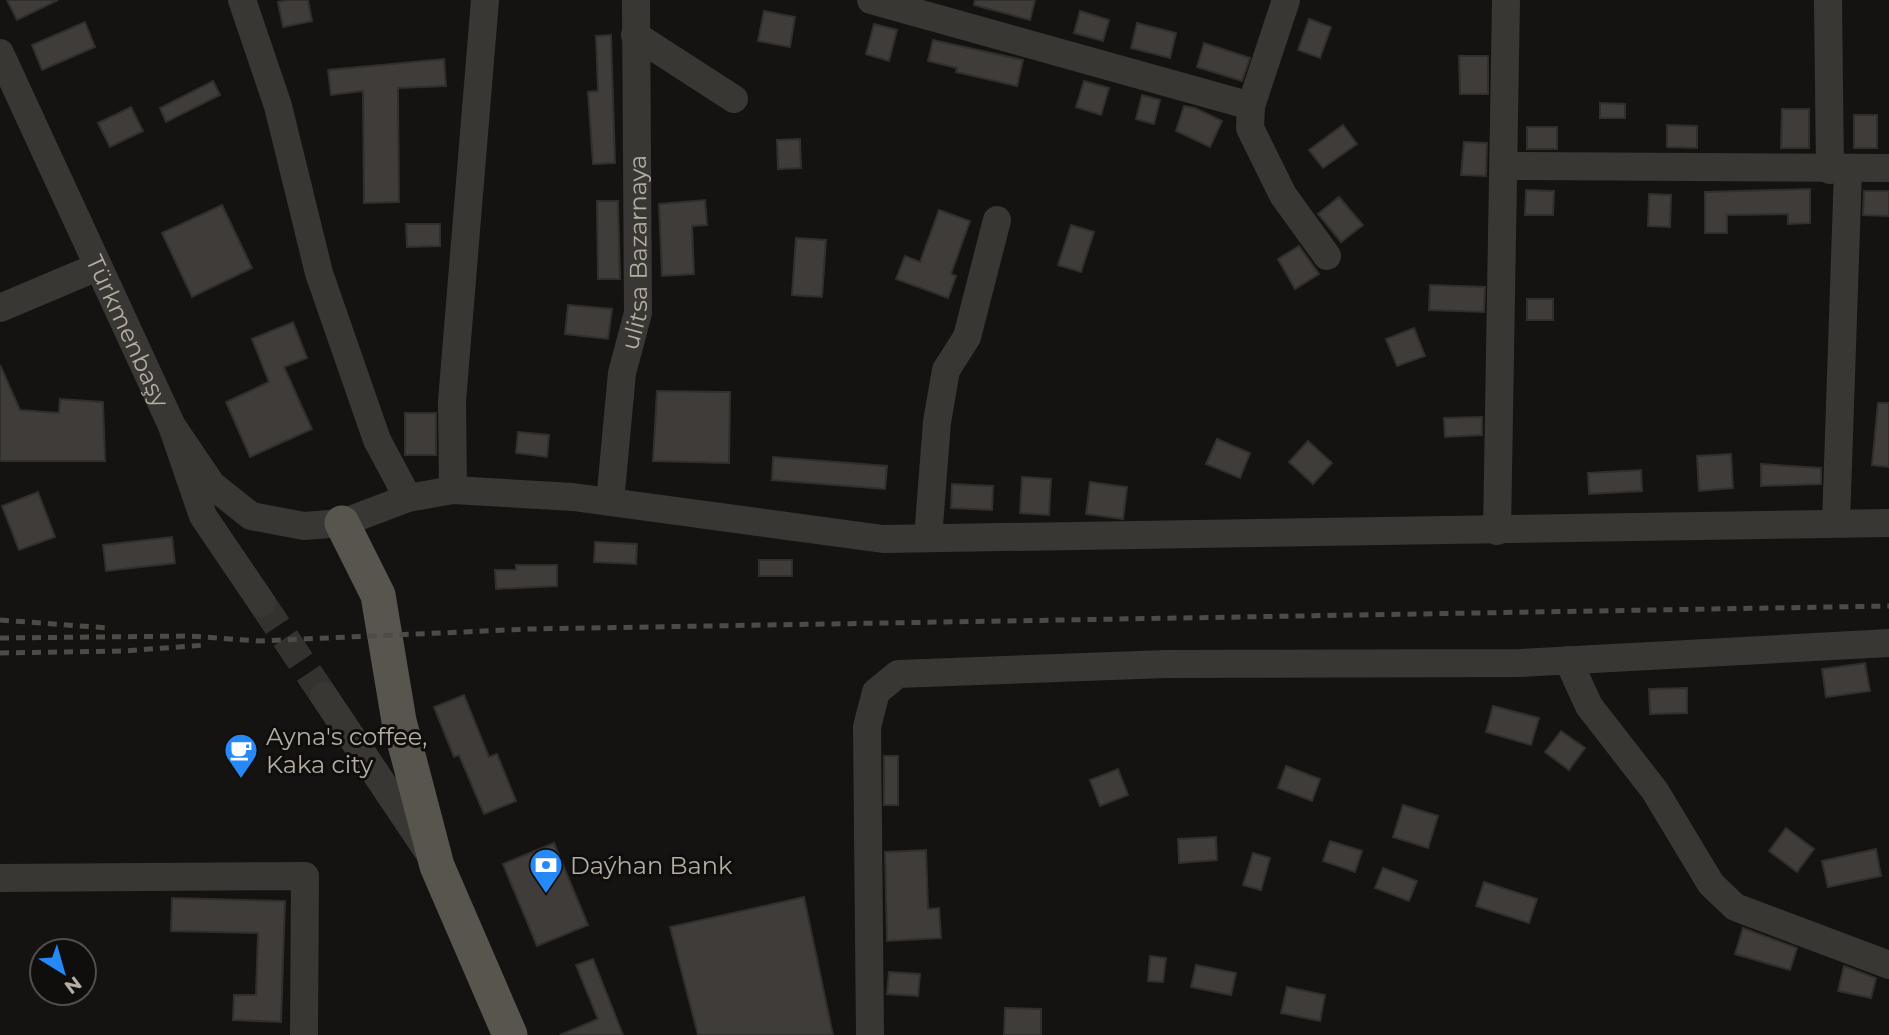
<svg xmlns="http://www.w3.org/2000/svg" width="1889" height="1035" font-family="Montserrat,sans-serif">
<rect width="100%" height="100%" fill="#141312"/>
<g fill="#3f3c39" stroke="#302f2c" stroke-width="2">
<path d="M7,0H58L17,20Z"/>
<path d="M288,0H308L312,21L283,27L278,2Z"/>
<path d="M975,0H1035L1030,20L974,5Z"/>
<path d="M764,11L795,17L790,47L758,41Z"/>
<path d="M1080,11L1109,20L1103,41L1074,33Z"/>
<path d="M1309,19L1331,27L1320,58L1298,50Z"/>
<path d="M85,22L95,47L42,70L32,45Z"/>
<path d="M1137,23L1176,33L1170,58L1131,48Z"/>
<path d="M874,24L897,30L889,61L866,54Z"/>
<path d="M611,35L615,163L593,164L588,92L598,91L596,36Z"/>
<path d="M933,40L1023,60L1017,86L956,72L957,68L928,61Z"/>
<path d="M1204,43L1250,58L1242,81L1197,67Z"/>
<path d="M1459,56H1488V94H1460Z"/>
<path d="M444,59L446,86L398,88L399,202L364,203L363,91L331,95L328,70Z"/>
<path d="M213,81L220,95L166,122L160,108Z"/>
<path d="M1084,81L1109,88L1101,115L1076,107Z"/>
<path d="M1142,95L1160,100L1154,124L1136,119Z"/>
<path d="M1600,103L1625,104V118H1600Z"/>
<path d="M1184,106L1195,108L1222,121L1210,147L1176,131Z"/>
<path d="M131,107L143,131L110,147L98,123Z"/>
<path d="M1782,109H1809V148H1781Z"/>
<rect x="1854" y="115" width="23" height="33"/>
<path d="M1343,125L1357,144L1323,168L1309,150Z"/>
<path d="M1667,125L1697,126V148L1667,147Z"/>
<rect x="1527" y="127" width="30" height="22"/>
<path d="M800,139L801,168L778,169L777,140Z"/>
<path d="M1464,142L1487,143L1486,176L1461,175Z"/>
<path d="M1810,189V223L1788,224V214L1727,215V233H1705V192Z"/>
<path d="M1526,190L1554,191L1553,215H1525Z"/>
<path d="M1864,191H1889V216L1863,215Z"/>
<path d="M1649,194L1671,195L1670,227L1648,226Z"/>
<path d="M1339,197L1363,225L1341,242L1318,214Z"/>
<path d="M705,200L707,225L692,226L694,274L662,276L659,204Z"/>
<path d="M597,201H618L620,279H598Z"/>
<path d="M222,205L252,268L192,297L162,233Z"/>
<path d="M939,210L970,221L951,274L956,276L948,298L896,279L905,256L920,262Z"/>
<path d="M406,224H440V246L407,247Z"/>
<path d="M1071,225L1094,232L1081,272L1058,265Z"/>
<path d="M796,238L826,240L822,297L792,295Z"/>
<path d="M1299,246L1319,274L1295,289L1278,259Z"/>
<path d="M1430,285L1485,287L1484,312L1429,310Z"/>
<rect x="1527" y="299" width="26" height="21"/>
<path d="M568,305L612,309L608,339L565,334Z"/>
<path d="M293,322L307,358L284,367L312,429L250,457L226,402L269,382L252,339Z"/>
<path d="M1414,328L1425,356L1397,366L1386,339Z"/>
<path d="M0,365L20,410L59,413L60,399L103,402L105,461H0Z"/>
<path d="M657,391L730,392L729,463L653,461Z"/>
<path d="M1878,403H1889V467L1872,465Z"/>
<rect x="405" y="413" width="31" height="42"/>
<path d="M1482,417V435L1445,437L1444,418Z"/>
<path d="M518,432L549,435L547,457L516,453Z"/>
<path d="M1217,439L1250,453L1240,478L1206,464Z"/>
<path d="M1308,441L1332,463L1313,484L1289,462Z"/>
<path d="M1731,454L1733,488L1699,491L1697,456Z"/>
<path d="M773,457L887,466L885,489L772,480Z"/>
<path d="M1761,464L1821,468V484L1761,486Z"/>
<path d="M1641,470L1642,491L1589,494L1588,473Z"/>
<path d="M1022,477L1051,479L1049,515L1020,513Z"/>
<path d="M1090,482L1127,487L1123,519L1086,514Z"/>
<path d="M952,484L993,486L992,510L951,508Z"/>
<path d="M38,492L55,537L19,550L2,506Z"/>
<path d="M172,537L175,563L106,571L103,545Z"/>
<path d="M595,542L637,544L636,564L594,562Z"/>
<rect x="759" y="560" width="33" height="16"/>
<path d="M516,565H557V586L496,589L495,570H516Z"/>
<path d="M1865,663L1870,691L1826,697L1822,669Z"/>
<path d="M1687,688V713L1650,714L1649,689Z"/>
<path d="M464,695L489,757L497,754L516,801L484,814L459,755L454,757L434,707Z"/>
<path d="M1493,706L1539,718L1531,745L1486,732Z"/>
<path d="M1561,731L1585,748L1569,770L1545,752Z"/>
<rect x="884" y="756" width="14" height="49"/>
<path d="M1286,766L1320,779L1312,801L1278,788Z"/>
<path d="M1118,769L1128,795L1100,806L1090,780Z"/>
<path d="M1403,805L1438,816L1428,848L1393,837Z"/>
<path d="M1786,828L1814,849L1797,872L1769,851Z"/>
<path d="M1216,837L1217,860L1179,863L1178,839Z"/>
<path d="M1330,841L1362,851L1355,872L1323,861Z"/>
<path d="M554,843L588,925L537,946L503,864Z"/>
<path d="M1876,849L1881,876L1828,887L1822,861Z"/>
<path d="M926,850L928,909L939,908L941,938L887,941L885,852Z"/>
<path d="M1253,853L1270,858L1261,890L1243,885Z"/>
<path d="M1383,868L1417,881L1409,901L1375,888Z"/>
<path d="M1484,882L1537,899L1529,923L1476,906Z"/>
<path d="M804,897L833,1035H698L670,927Z"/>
<path d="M172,898L285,901L281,1022L233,1020L234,995H256L258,933L171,931Z"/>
<path d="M1743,928L1797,948L1790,970L1735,954Z"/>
<path d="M1150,956L1166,958L1163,982L1148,981Z"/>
<path d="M593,959L623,1035H560L598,1019L576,965Z"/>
<path d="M1196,965L1236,973L1231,995L1191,987Z"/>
<path d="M1844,966L1876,978L1871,998L1838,991Z"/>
<path d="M889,972L920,974L918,996L887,994Z"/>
<path d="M1287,987L1325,995L1320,1021L1281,1013Z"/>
<path d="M1005,1008L1041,1009V1035H1004Z"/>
</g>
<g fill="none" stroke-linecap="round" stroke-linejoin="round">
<path stroke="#34322f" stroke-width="28" stroke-dasharray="28 14" stroke-linecap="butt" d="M262,603L324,696"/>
<g stroke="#393733" stroke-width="28">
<path d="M242,0L278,106L319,273L377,440L408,498"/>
<path d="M871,0L1251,106"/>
<path d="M1286,0L1251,106L1250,128L1283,195L1327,256"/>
<path d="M1828,0L1830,170"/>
<path d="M635,35L734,99"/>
<path id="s1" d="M0,53L172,426L203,516L262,603"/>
<path d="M1504,166L1889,168"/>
<path d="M0,308L97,267"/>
<path d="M172,426L212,485L251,516L304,526L342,523L408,498L453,490L573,497L883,539L1889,523"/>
<path d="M453,490L452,401L485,0"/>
<path id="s2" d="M610,502L622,373L638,313L636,0"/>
<path d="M1836,523L1848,170"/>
<path d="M1497,531L1506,0"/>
<path d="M928,538L937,422L946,370L967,337L997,220"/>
<path d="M1568,660L1589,706L1655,791L1711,884L1735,907L1889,965"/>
<path d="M324,696L427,850"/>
<path d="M0,878L305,876L304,1035"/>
<path d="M870,1035L867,727L876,692L898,674L1166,664L1520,663L1889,643"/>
</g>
<path stroke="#58554f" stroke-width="35" d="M342,523L378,595L399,721L437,866L510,1035"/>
<g stroke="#4e4b46" stroke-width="5" stroke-dasharray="9 7" stroke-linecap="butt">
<path d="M0,620L108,628"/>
<path d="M0,638L190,636L258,641L530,629L1889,606"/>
<path d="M0,653L123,651L206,645"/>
</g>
</g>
<defs>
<symbol id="cafe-pin" viewBox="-11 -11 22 30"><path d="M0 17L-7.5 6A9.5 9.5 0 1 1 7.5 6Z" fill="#2589f8" stroke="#0f0e0d"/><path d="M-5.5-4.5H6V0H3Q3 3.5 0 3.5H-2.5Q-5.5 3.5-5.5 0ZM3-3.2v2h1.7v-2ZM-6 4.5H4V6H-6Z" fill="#fff"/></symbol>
<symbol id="bank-pin" viewBox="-11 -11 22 30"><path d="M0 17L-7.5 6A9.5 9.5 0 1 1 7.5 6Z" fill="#2589f8" stroke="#0f0e0d"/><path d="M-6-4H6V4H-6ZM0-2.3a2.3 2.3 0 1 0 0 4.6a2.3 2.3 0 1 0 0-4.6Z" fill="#fff"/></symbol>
</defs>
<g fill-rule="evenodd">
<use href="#cafe-pin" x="222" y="731" width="38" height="52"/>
<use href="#bank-pin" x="527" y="846" width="38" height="52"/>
</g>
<g text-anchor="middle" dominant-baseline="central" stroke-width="6" stroke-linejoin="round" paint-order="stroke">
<g font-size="24" fill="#b5ada3" stroke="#0f0e0d">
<text stroke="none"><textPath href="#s2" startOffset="252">ulitsa Bazarnaya</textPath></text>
<text stroke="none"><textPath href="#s1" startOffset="306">Türkmenbaşy</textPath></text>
</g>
<g font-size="24" fill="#b5ada3" stroke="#0f0e0d" text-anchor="start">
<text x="266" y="736">Ayna's coffee,<tspan x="266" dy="28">Kaka city</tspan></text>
<text x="570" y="865">Daýhan Bank</text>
</g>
</g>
<g transform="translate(63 972) rotate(143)"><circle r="33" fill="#0f0e0d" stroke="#514e49" stroke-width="2"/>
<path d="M0-5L12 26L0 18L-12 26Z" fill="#2589f8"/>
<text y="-10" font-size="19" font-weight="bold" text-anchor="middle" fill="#b5ada3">N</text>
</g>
</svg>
